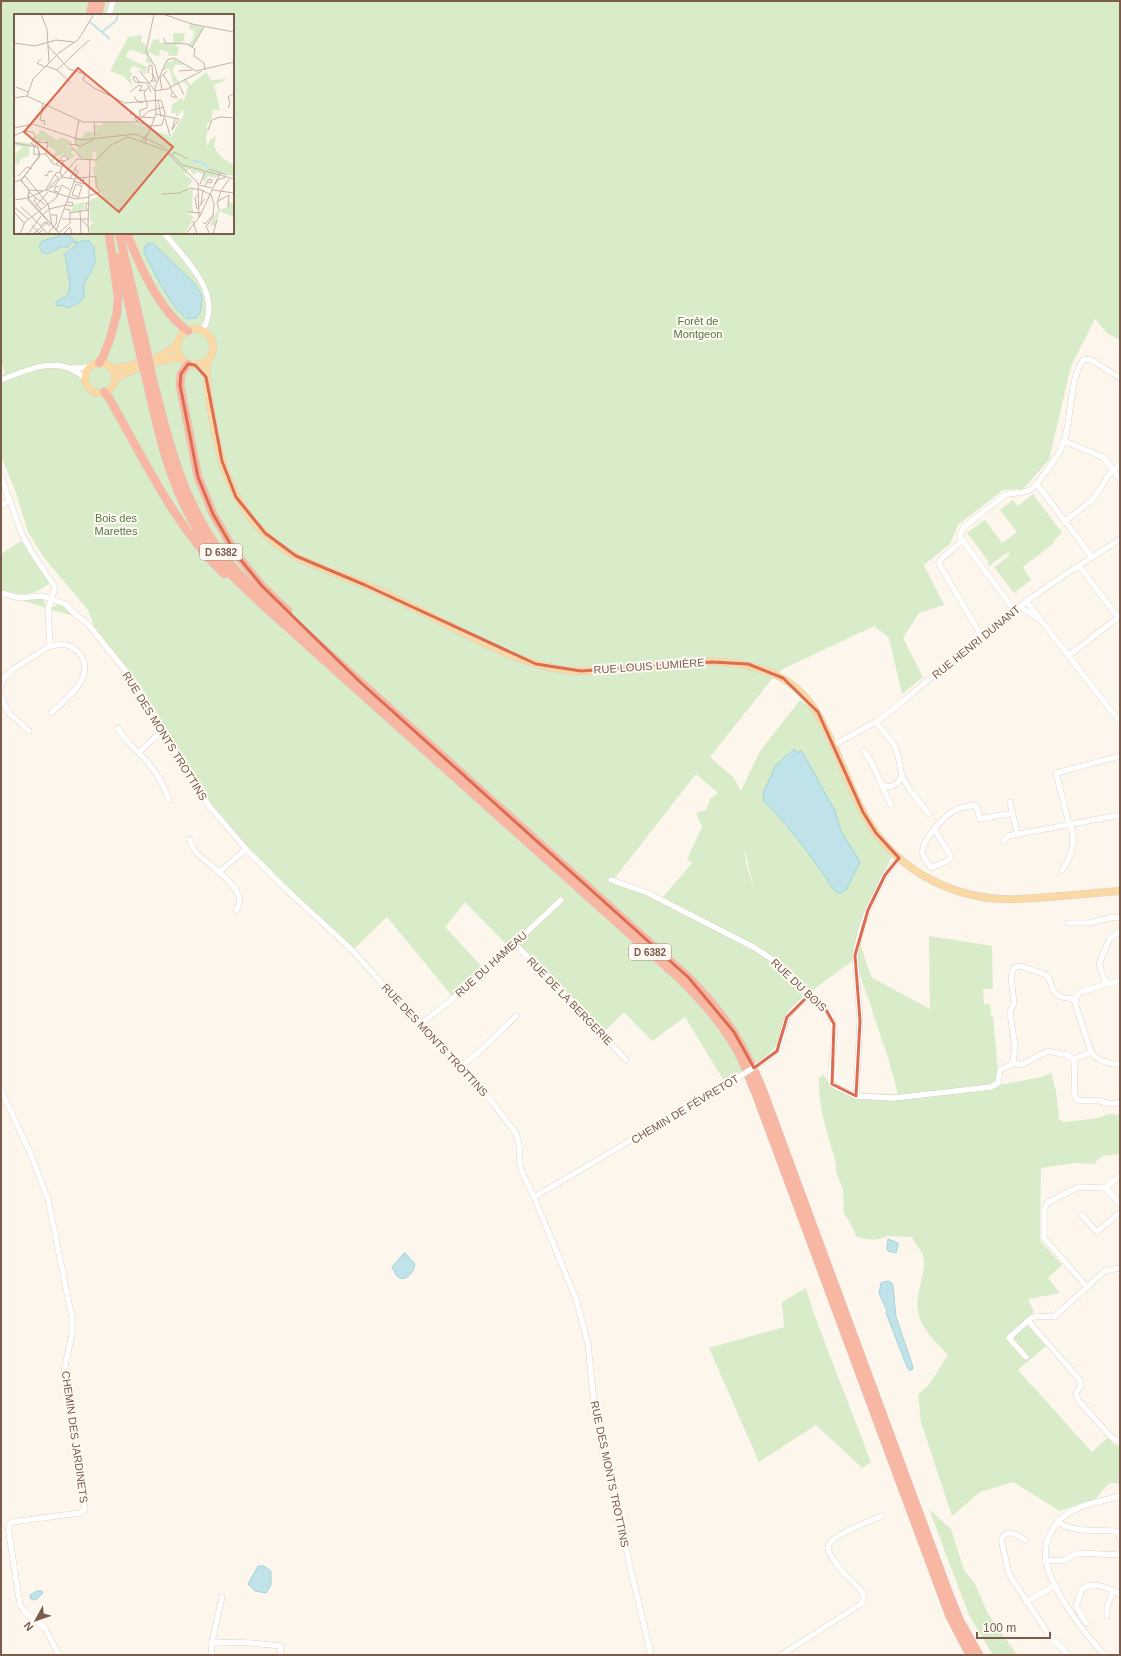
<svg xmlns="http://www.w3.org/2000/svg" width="1121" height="1656" font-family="Arial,sans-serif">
<rect width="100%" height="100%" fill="#fdf6ec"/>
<g fill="#d8ecc9" fill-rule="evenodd">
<path d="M1,1H1120V340L1108,334L1095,319L1071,366L1049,460L1023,489L1003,490L958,525L950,544L924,565L944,605L919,613L903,638L923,677L902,694L889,638L874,626L783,669L772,679L710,757L734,778L741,791L760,751L800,700L814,711L854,801L869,829L892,856L863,917L861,946L871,977L930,1009L929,936L992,946L993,989H983L984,1004H990L991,1015L993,1016L999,1085L1042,1077L1051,1073L1056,1091L1059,1119L1063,1122L1093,1119L1110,1114L1120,1115V1154L1102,1156L1094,1164L1074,1163L1041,1168L1040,1241L1062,1265L1048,1278L1060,1293L1028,1299L1034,1312L1025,1320L1046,1346L1018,1370L1092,1452L1107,1438L1114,1444L1120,1446V1485C1107,1476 1102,1496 1093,1500C1082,1504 1071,1507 1060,1511L1013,1482L980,1492L952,1516L921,1422L918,1394L928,1386L948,1355C937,1344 921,1328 918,1312C914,1293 929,1270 922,1253C919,1248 915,1243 912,1237L886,1236C878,1242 866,1239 857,1237C853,1230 850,1220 844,1214L843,1189L836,1172V1163C828,1136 818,1106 819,1078L823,1075L834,1088L860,1093L898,1094L888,1058L855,959L810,992L786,1014L776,1049L768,1056L724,1081L685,1017L652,1041L624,1012L603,1033L514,942L508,946L465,902L445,927L484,969L452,996L387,917L354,949L288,889L242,842L210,805L197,787L161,720L142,688L95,628L88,610L45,559L28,532L15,490L1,457V375L5,373L1,362ZM15,15H233V233H15ZM696,774L718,793L710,799L706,810L696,813L702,827L687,859L692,863L663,897L614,879ZM744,846L755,894L746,863Z"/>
<path d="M1033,494L1062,533L1053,541L1054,543L1023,567L1031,580L1014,593L994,567L1010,555L1008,552L989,566L987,564L989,562L967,533L985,520L1002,543L1017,532L1000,510L1013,500L1018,506Z"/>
<path d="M21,541L50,583C31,597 23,596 1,590V554Z"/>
<path d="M36,598L44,599L46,608L24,601Z"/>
<path d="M58,605L67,608L74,616L51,610L52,607Z"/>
<path d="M806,1288L815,1317L871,1462L862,1468L816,1425L759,1462L709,1348L784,1327L782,1302Z"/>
<path d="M929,1509L951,1529L964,1570L975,1584L988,1614L1017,1655H993L969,1615Z"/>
</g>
<g fill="#bfe3e8" stroke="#a5d3da">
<path d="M62,233H69C76,248 78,239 89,241L94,247L95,261L93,268L84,284V297L79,303L68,308L61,305L57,306L56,302L68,295L70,285L65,254L78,244L72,242L68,247H61L47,254L42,252L39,246L42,241L60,236Z"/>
<path d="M149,243L154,244L195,284L201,294L202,300L200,313L196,318L187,319C171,308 153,270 144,252L145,246Z"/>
<path d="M794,749L795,752H800V750L803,753L835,811L841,831L860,862L846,890L840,893C832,891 829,882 824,875C806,849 787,824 764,801L763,793L776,765Z"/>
<path d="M888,1239L898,1243V1245L896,1253L888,1251L887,1248Z"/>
<path d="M404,1253H405L415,1264C414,1271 406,1284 397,1276C395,1274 394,1270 392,1267Z"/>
<path d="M888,1281L892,1283L893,1286L896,1317L913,1367L912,1370H909L907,1367L886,1313L887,1311L879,1293L881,1283Z"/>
<path d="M258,1566H264L271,1571V1585L266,1593L255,1591L248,1584Z"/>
<path d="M37,1591H42L43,1593L37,1599L33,1600L30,1598V1595Z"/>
</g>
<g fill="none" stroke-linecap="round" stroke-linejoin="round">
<defs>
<g id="minor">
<path d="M109,15L113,1"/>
<path d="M164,233C185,260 225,294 202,331"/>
<path d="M72,368H83L91,366"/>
<path d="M1,380C30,369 58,354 85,378"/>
<path d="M1064,441L1103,457L1120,479"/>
<path d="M1,476L21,532L31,551L55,587L48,610L50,646L13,669L4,678L1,687"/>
<path d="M1037,484L1092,557"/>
<path d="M1,506L10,500"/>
<path d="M1065,521L1091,501L1101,488L1107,477L1120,464"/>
<path d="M963,540L941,559L939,564L981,635"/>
<path d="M1079,566L1118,617"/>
<path d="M1,593L19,598L42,596L59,602L65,604L75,614L88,624L129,675L195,787L210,807L246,849L287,890L352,950L419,1025L481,1088L516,1133L519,1145L520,1163L522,1172L534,1197L576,1299L588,1344L594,1403L604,1459L617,1503L629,1562L651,1655"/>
<path d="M1026,601L1120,722"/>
<path d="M1019,606L1037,618"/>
<path d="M1014,610L960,537L961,532L964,527L1005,495C1014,492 1023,494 1031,489C1038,484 1042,476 1047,470C1054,461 1061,451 1064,441C1072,417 1069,380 1083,360L1090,359L1120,378"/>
<path d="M50,646C61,644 70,643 78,652C99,675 66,699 51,713"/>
<path d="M1068,656L1120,616"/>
<path d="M1,697L8,712L29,731"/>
<path d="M876,722L895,746L898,756L902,776L909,789L929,814"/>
<path d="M118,728C123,738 130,744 138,752C152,765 162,781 169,800"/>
<path d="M833,745L876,722L907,698L994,624L1063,576L1120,539"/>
<path d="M864,751C877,768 881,787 891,805"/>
<path d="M139,752L162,731"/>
<path d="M881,784C890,790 897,785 902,776"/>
<path d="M1010,802L1017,834"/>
<path d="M1069,824L1056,773L1120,756"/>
<path d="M934,829L951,856L949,860L931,868C929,864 924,859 923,855C919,842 945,816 955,810C961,807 970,806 976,805L980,819L1013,813"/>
<path d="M189,839C191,843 193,849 197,853C208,866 252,890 236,910"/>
<path d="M1003,841L1008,836L1120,815"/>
<path d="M1062,870C1073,856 1074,841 1071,824"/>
<path d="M219,872L246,849"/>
<path d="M611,880L648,893L755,948L773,960L809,995L825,1008L831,1016L835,1032L830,1079L832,1084L838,1088L856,1096L894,1098L991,1087L998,1083L1000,1070L1014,1063"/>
<path d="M1068,923H1089L1114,917L1120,918"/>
<path d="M514,943L588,1018L626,1060"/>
<path d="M1120,980L1080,992L1076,997L1075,1003L1091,1052C1098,1062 1109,1063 1120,1065"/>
<path d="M1106,984L1099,964L1109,940L1120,931"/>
<path d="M1075,999C1063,998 1055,998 1051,984C1050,981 1049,978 1047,976C1044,973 1026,968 1020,966L1014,968L1011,977L1014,1003L1010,1012L1015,1047L1013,1061L1019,1065H1021L1048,1051L1067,1055L1074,1059L1091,1052"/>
<path d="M419,1025L464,990L561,900"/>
<path d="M1074,1059L1075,1098L1078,1101L1096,1100L1111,1104L1120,1102"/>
<path d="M764,1061C788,1044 778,1040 787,1018C791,1009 802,1002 809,995"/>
<path d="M460,1067L479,1052L516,1016"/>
<path d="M1,1090L31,1155L48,1199L72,1318V1334L64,1371L85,1509L80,1513L12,1522L8,1527L20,1605L25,1612L45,1628L59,1655"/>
<path d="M856,1096L860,1021L855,955L861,929L868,910L885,875L899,858"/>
<path d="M1120,1176L1105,1188L1120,1204"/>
<path d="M534,1197L734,1080"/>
<path d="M1082,1215L1097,1232L1120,1212"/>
<path d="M1087,1287L1044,1238V1211L1047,1203L1078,1187L1105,1188"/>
<path d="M1028,1321L1079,1379L1081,1386L1076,1393L1078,1400L1111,1437L1120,1441"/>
<path d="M1026,1357L1009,1338L1031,1318C1039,1315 1047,1318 1055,1316L1105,1271L1120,1268"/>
<path d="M1058,1522C1073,1533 1099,1530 1117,1531L1119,1533L1120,1540"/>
<path d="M1025,1540C1015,1534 1009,1528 1001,1539L1009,1574L1049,1635L1068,1655"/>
<path d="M1046,1561L1065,1560L1077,1553L1120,1555"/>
<path d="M1026,1602L1056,1585"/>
<path d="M1107,1616V1607L1113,1591"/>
<path d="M1086,1623L1076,1606L1082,1589C1095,1580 1107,1588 1120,1594"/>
<path d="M212,1642L252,1643L281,1646L280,1655"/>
<path d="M211,1655L212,1642L222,1597"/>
<path d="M781,1655L861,1604L864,1600C864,1591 857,1586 851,1580C845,1575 828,1555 828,1548C827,1537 872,1520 882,1516"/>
<path d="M1105,1655C1085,1635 1050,1588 1046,1560C1043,1543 1052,1524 1066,1515C1081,1504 1103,1501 1120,1496"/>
</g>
<g id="major">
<circle cx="195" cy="347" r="18"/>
<path d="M207,361C205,384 211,408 215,432C224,483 249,532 297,557C318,568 341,575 363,584C382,591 400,601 417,609C462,631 517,665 566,670C634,677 714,644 778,676C809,691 822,720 835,749C847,776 857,806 874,830C903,872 951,896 1001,899C1017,900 1033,898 1049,897C1072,895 1096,893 1120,891"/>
<circle cx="100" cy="378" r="15"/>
<path d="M112,369C134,365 160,360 177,345"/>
<path d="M115,379C134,368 159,359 181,358"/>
</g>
<g id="highway">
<path d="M90,15L93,1"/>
<path d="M98,15L101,1"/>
<path d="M119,233L146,347"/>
<path d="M127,233C138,263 160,312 188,331"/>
<path d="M118,257L139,350"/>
<path d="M99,363L103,357L110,339L117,313L118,297L109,233"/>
<path d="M188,364L181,374L180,385L198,477L213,514L236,554L262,586L288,611"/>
<path d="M152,376C168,440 183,504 224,556C244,582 270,603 295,623L689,978C725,1014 744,1044 763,1091L949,1594L960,1621L979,1655"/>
<path d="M146,378C160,442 173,500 213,553C228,574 248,591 266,608L680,979C702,1001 724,1025 739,1054C745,1066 750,1080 756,1094L950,1617L970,1655"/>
<path d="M104,392L109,398C144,459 174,525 224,574"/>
</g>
</defs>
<use href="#minor" stroke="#d1beb0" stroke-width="6"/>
<use href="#major" stroke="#dad1cd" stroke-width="8"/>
<use href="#highway" stroke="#dad1cd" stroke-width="9"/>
<use href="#minor" stroke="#fff" stroke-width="5.5"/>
<use href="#major" stroke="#fbd9a5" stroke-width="7"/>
<use href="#highway" stroke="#f7b7a3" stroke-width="8"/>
<defs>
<path id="minor-bridge" d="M734,1080L764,1061"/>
<g id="highway-bridge">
<path d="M146,347L152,376"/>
<path d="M139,350L146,378"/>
</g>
</defs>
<use href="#minor-bridge" stroke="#d1beb0" stroke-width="6" stroke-linecap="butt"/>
<use href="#highway-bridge" stroke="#dad1cd" stroke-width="9" stroke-linecap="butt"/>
<use href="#minor-bridge" stroke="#fff" stroke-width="5.5"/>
<use href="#highway-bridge" stroke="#f7b7a3" stroke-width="8"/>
</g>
<path fill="none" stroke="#dc6d51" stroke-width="3" stroke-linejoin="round" d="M188,364L195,365L206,377L222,461L236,497L265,533L296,556L365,585L536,664L581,671L712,662L748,664L783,678L818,712L863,812L876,833L899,858L885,875L868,910L855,955L860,1021L856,1096L832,1084L834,1024L825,1008L809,995L787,1017L777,1051L754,1068L734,1032L689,978L360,682L262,586L236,554L213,514L198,477L180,385L181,374Z"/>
<g text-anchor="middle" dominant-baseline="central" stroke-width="4" stroke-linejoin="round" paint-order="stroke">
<g fill="#fffaf3" stroke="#a28b7f" stroke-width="1">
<rect x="200" y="544" width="42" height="16" rx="3"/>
<rect x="629" y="944" width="42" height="16" rx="3"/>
</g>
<g font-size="10" font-weight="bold" fill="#7a5c4d">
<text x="221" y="552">D 6382</text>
<text x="650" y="952">D 6382</text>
</g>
<g font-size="11" fill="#537a41" stroke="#fffaf3">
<text x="698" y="321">Forêt de<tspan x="698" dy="13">Montgeon</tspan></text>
<text x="116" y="518">Bois des<tspan x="116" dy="13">Marettes</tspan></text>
</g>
<g font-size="11" fill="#7a5c4d" stroke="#fffaf3">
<text transform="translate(976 642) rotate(-39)">RUE HENRI DUNANT</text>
<text transform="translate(649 666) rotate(-4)">RUE LOUIS LUMIÈRE</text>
<text transform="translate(165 736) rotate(58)">RUE DES MONTS TROTTINS</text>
<text transform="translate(491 964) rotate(-42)">RUE DU HAMEAU</text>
<text transform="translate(799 985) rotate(43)">RUE DU BOIS</text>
<text transform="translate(570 1001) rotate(46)">RUE DE LA BERGERIE</text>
<text transform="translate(435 1040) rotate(47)">RUE DES MONTS TROTTINS</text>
<text transform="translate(685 1109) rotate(-31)">CHEMIN DE FÉVRETOT</text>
<text transform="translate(75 1437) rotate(82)">CHEMIN DES JARDINETS</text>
<text transform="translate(610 1474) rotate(78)">RUE DES MONTS TROTTINS</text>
</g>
</g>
<g transform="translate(14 14)">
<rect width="220" height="220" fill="#fdf6ec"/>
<path d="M176,9L190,13L178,33L174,31L179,25L180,16L175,15ZM159,19H171L169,29H162V32L165,33L163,42H154L155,38L146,36L145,43L135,38L134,42L139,50L132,48L133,42L125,38L117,36L113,39L112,43L133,53L131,61L126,54L118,52L115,58L119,60L116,63L119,72L109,62L96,57L114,23L128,21L127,29H131L134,37L139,26L145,25L146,29H159ZM160,45L171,51H160L159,59L165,68L160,71L155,54L148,57L153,47L157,48ZM192,58L197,66L214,65L200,71L206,96H199L197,108L192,110L194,116L192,124L193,133L196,126L202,122L200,133L208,144L220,151V163L210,159L200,164L194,162L191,168L188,165L189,160L183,158L180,161L175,155L171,161L179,166L172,176L179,175L178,192L180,199H173L180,203L171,220H78L74,213L80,208L76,207V186L88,181L82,172L79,155L76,154L81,153L82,138H78L79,146L67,144L61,136L57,138L61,142L57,145L49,139L47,142L44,141L39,148L37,146L42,137L34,132L31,126L17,130L21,122L25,120L26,115L43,126L47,123L56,127L58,129L53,132L63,136L62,123L68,124L71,118L85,117L80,115V111H88V108L105,107L138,113V116L154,121L156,124L170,100L169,95L163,103L161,99H157L158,91L167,84L170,87L174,73L169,66L172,64L176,71ZM0,127L16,129L15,142L6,145L5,151L0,148V141L9,133L1,132ZM70,188V196L57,199L59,191ZM214,189H220L219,203L206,197L201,212L197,211L193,216L204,196L213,193Z" fill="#d8ecc9"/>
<path fill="none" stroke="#bfe3e8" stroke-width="2" d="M76,8L96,25M88,18L102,7L104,0M177,146L190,149L195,155"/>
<path fill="none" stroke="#c5b3a7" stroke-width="1" d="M27,0L33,15L35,48M140,0L132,38L141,52L144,65M149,0L178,10L220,18M150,24L151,29L173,30L181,35L180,42L190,49L191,56M0,29L21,32L42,26L60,28M34,32L55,55L71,60L69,66L80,74L111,89L147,86L151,99L148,111L138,112L123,108L120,100H116M178,33L190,13M27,45L23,49L31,53M32,52L43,56L57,69M43,56L75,26M125,56L141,77M165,57L178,56M134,59L135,52L138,51L139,65L135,69M149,60L157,73M137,67H142L138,59M125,68L122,63H119L121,68L133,69L137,78M164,69L170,81M2,73L14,78M156,74L163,84L157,82L158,78M148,76L146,64L153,57M141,77L153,75L188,57M116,78L125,71L128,72L125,77L132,76M13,82L69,108H122L135,97L150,93M120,82L123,87L129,89M0,84L13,82L19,65L46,38L64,26L80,0M144,86L147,103M132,88L130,79L135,73M29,89L26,106L31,107L30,111M214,94L216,89L214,83L220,79M142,100L165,105L158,116L161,105M128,103L141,104M126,104V96L133,94V88M151,104L156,122M80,108L81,122M0,114L19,110L67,126L122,120L148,132L169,151L220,165M194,116L198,106L206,103L220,104M134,121L142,100L141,73L153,46L160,44L182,57L220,48M0,122L10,117L19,118L21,122L17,130L24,133L26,142L7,166L0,168M32,127L34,129L32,140M0,129L24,133L25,142L7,167L15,176L14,186L46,220M131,129L150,136M55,130L67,132L79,126M55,130L67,144M20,131V140L26,141M21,131L23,128L34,129M63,132L61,126L65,106M153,139L170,155M25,140H32L38,149L48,153M158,141L160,138L174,145M46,145L50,141L55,145L50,147M42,151L45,146L50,147L46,158L48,163L60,165M170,155L184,169L185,204M195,155L213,161M30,161L33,162L35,157L39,158M4,162L13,153L18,155M11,162L34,190L38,211M61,164L75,163M56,165L63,151M7,166L15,176L14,184M59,167L69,170L70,163M186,170L191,158M201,170L205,165L211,164M185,171L198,174M191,172L193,168L195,165L198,166L197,169L193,168M35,173L45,164L41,161M32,175L42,159L46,158M185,175L197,181L200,190L199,203L192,213L196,220M15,176L29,177M32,176L62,185L75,183M199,176L220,179M15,178L31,191M44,178L40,177L42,172L45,173M148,180L165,179L177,174L185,176M184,181L181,184L183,195L191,185M75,182L86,178L82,172V163L75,162M14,184L46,220M22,184L20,187L27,195M64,185L68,172L62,170L58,181L64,183M0,186L14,184L40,172L63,145L83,146L95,132L114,123L131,129L133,120L128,127M204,187L215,181M52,191L58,192L59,189L53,188M187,191L189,176M22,192L34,178M0,193L14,205M7,193L18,203M214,193L215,181M51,195L56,196V209M75,195H72V189L76,190M205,195L203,189L207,177L215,165M66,196L67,220M0,198L10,209M174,198L187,199M56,199L75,196M28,201L35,195L52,191M18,203L34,220M48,205H75M66,205L74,212L75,220M179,207L183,220M189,209L191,210L199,201M18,211L25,219L29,216M26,212L31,208L36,212M74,212L76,146M42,217L64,157L60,155M46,218L56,209M20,219L34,208M6,220L11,208L42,184L48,171L56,176M14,220L27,202M33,220L42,210L43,201H37M49,220L56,213L58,220M172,220L186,202L206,159M199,220L203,206"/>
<path fill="#dc6d51" fill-opacity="0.15" stroke="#dc6d51" stroke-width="2" d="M64,54L159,133L105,198L10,118Z"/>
<rect width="220" height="220" fill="none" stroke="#7a5c4d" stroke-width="2"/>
</g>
<rect width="1121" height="1656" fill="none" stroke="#7a5c4d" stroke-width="4"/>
<g transform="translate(36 1620) rotate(230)" stroke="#fffaf3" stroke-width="3" paint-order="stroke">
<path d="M0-3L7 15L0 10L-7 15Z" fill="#7a5c4d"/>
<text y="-6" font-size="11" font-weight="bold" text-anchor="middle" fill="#7a5c4d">N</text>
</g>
<path d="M977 1632v6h73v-6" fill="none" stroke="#7a5c4d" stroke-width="2"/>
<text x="983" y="1632" font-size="12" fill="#7a5c4d" stroke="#fffaf3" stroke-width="3" paint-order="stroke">100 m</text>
</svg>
